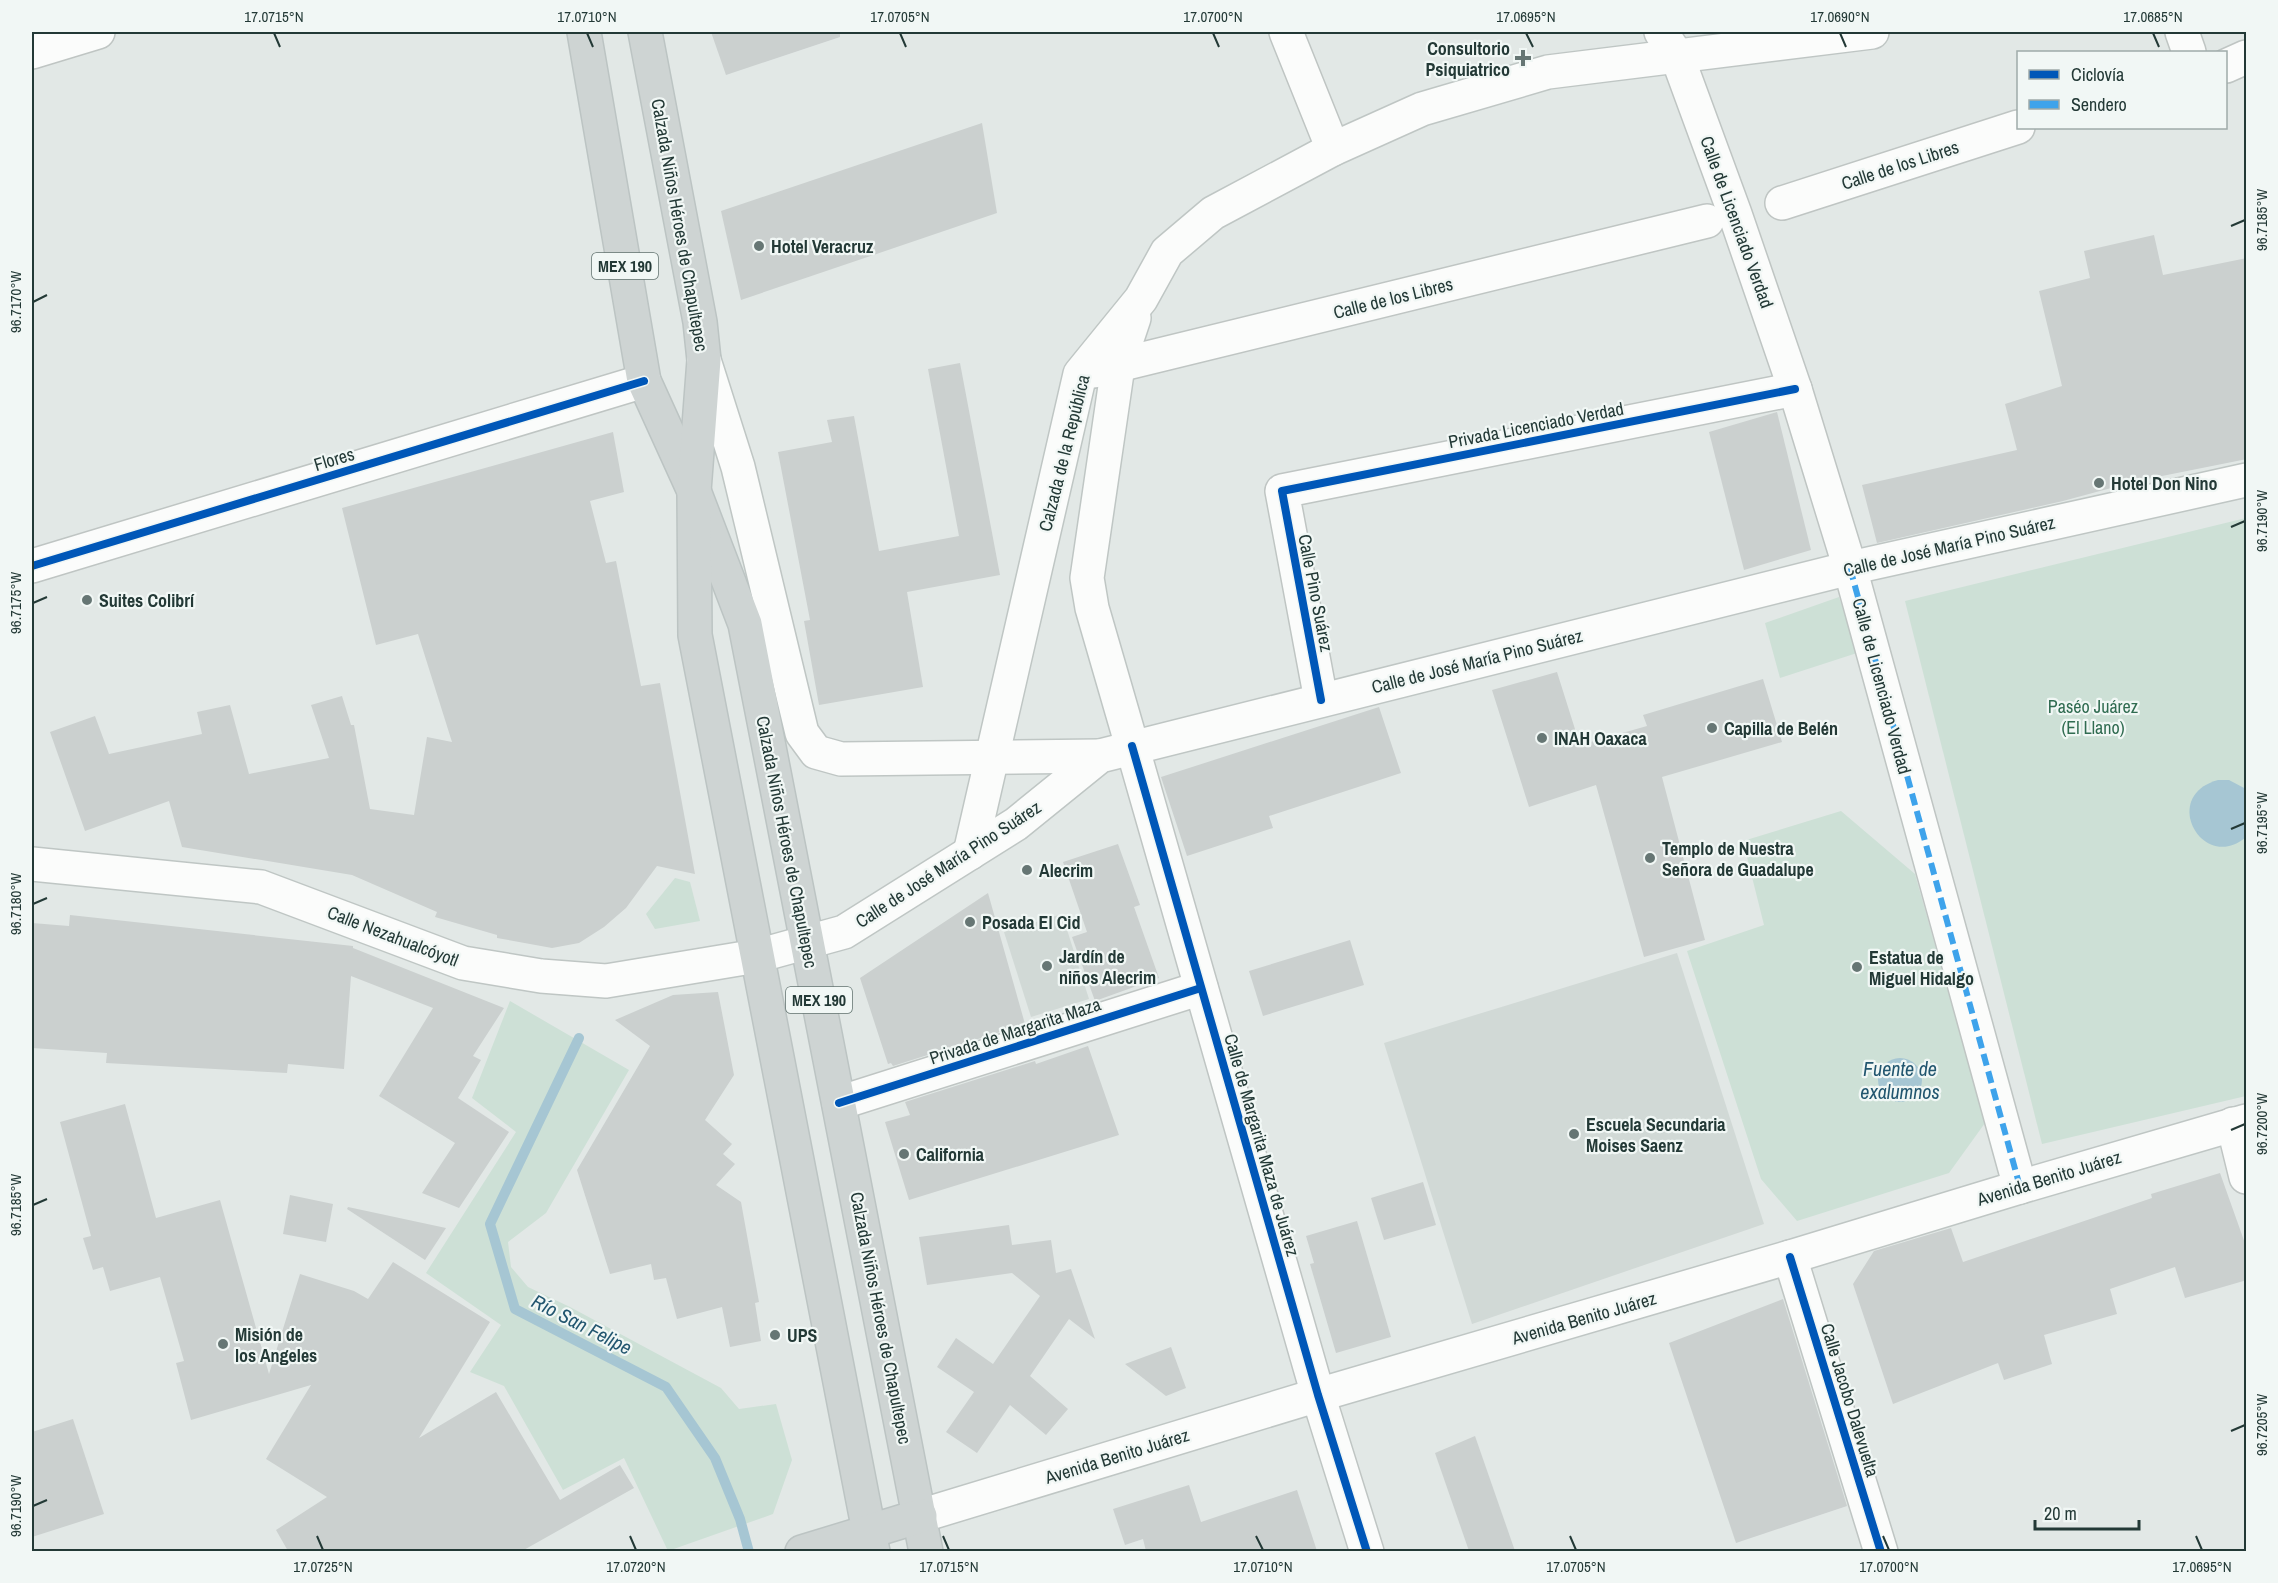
<svg xmlns="http://www.w3.org/2000/svg" width="2278" height="1583" font-family="'Archivo Narrow',sans-serif">
<rect width="100%" height="100%" fill="#e2e8e6"/>
<g fill="#d1d9d6">
<path d="M1062,914L1089,999L1031,1017L1004,932Z"/>
<path d="M1677,953L1764,1224L1472,1324L1384,1043Z"/>
</g>
<g fill="#cde0d6">
<path d="M2246,518V1096L2042,1144L1905,601Z"/>
<path d="M1839,597L1857,653L1780,678L1765,623Z"/>
<path d="M1841,811L1915,874L1985,1123L1949,1173L1797,1221L1761,1179L1687,951L1764,925L1743,841Z"/>
<path d="M675,878L690,882L700,921L655,929L646,914Z"/>
<path d="M510,1001L629,1070L546,1213L508,1242L511,1267L528,1287L570,1307L721,1388L739,1409L776,1404L792,1460L773,1514L668,1551L624,1458L563,1490L504,1386L470,1372L501,1325L426,1273L516,1132L472,1098Z"/>
</g>
<g fill="#a6c6d3">
<path d="M2218,780H2229L2246,789V837C2203,874 2159,796 2218,780Z"/>
<circle cx="1900" cy="1080" r="22"/>
</g>
<g fill="none" stroke-linecap="round" stroke-linejoin="round">
<path stroke="#a6c6d3" stroke-width="10" d="M579,1038L490,1224L515,1309L666,1387L715,1458L740,1519L749,1552"/>
</g>
<g fill="#cbd0cf">
<path d="M711,32H840V37L726,75Z"/>
<path d="M982,123L997,213L741,300L721,211Z"/>
<path d="M2154,235L2163,275L2247,258V459L2137,481L2063,501L1877,543L1862,485L2017,450L2005,404L2062,386L2039,291L2090,278L2084,251Z"/>
<path d="M960,363L1000,575L907,592L923,687L819,705L804,621L810,620L778,452L832,442L827,420L854,416L879,551L959,536L928,369Z"/>
<path d="M1777,412L1811,550L1744,570L1709,432Z"/>
<path d="M613,432L624,492L590,501L606,563L616,561L641,686L660,683L695,874L657,866L626,908L604,927L579,943L552,948L497,938V935L435,917L437,912L352,875L182,847L169,801L85,831L50,732L95,716L109,754L202,734L197,712L230,705L249,774L329,758L311,705L342,696L351,725H354L370,809L414,815L427,737L452,742L418,634L376,645L342,508Z"/>
<path d="M1557,672L1580,745L1647,726L1643,715L1763,679L1782,742L1662,777L1705,940L1644,957L1596,785L1529,807L1492,690Z"/>
<path d="M1379,707L1401,773L1269,816L1273,828L1187,856L1161,777Z"/>
<path d="M1118,844L1140,905L1134,907L1159,978L1095,1001L1072,937L1087,932L1063,862Z"/>
<path d="M988,893L1025,1024L893,1066L891,1063L888,1064L860,978Z"/>
<path d="M70,915L353,946V948L504,1008L473,1056L481,1060L458,1098L509,1132L459,1208L422,1193L455,1143L379,1096L433,1008L351,976L344,1069L288,1064L287,1073L106,1063L107,1053L32,1048V923L69,926Z"/>
<path d="M1350,940L1364,985L1263,1016L1249,971Z"/>
<path d="M718,992L734,1075L705,1120L732,1144L723,1154L735,1164L716,1185L741,1202L759,1302L755,1303L761,1341L730,1347L722,1307L677,1319L666,1278L654,1280L651,1264L610,1274L577,1170L650,1046L615,1020L673,995Z"/>
<path d="M1088,1046L1119,1135L909,1200L885,1122L910,1115L905,1102L1035,1061L1036,1064Z"/>
<path d="M125,1104L156,1218L220,1200L269,1374L300,1274L354,1291L368,1299L393,1262L490,1322L419,1438L496,1392L560,1500L620,1465L634,1488L522,1551H288L276,1530L327,1497L266,1459L311,1385L191,1420L176,1363L184,1361L160,1277L110,1291L103,1267L93,1270L83,1238L91,1236L60,1122Z"/>
<path d="M2220,1173L2247,1249V1280L2185,1298L2175,1267L2110,1289L2117,1314L2044,1335L2052,1364L2004,1380L1998,1363L1893,1404L1853,1284L1874,1251L1951,1228L1963,1262L2152,1198L2151,1194Z"/>
<path d="M1423,1182L1436,1225L1384,1240L1371,1198Z"/>
<path d="M290,1195L333,1204L326,1242L283,1234Z"/>
<path d="M348,1207L446,1228L425,1260L347,1209Z"/>
<path d="M1357,1221L1391,1337L1336,1353L1310,1264L1314,1263L1306,1236Z"/>
<path d="M1009,1225L1012,1245L1051,1240L1056,1273L1071,1269L1095,1339L1069,1319L1030,1376L1068,1409L1046,1435L1010,1405L977,1453L946,1432L974,1392L937,1367L956,1338L993,1364L1040,1296L1012,1273L927,1285L919,1237Z"/>
<path d="M1783,1299L1847,1506L1736,1543L1669,1343Z"/>
<path d="M1171,1347L1186,1388L1166,1396L1125,1364Z"/>
<path d="M73,1419L104,1514L32,1537V1432Z"/>
<path d="M1475,1436L1515,1551H1469L1435,1453Z"/>
<path d="M1189,1485L1201,1522L1297,1490L1317,1551H1146L1143,1539L1125,1545L1113,1509Z"/>
</g>
<g fill="none" stroke-linecap="round" stroke-linejoin="round">
<defs>
<g id="street">
<path d="M1286,32L1333,149"/>
<path d="M1661,32L1677,56L1735,214L1795,389L1850,568L2020,1187"/>
<path d="M2182,32L2189,52"/>
<path d="M32,52L98,32"/>
<path d="M2226,66L2246,57"/>
<path d="M1782,203L2018,127"/>
<path d="M1094,371L1707,221"/>
<path d="M32,566L644,381"/>
<path d="M1321,700L1282,491L1795,389"/>
<path d="M1132,746L1318,1395L1367,1552"/>
<path d="M839,1103L1201,988"/>
<path d="M2233,1124L2246,1177"/>
<path d="M1790,1257L1881,1552"/>
</g>
<g id="secondary">
<path d="M704,360L738,467L802,733L816,752L841,759L1100,756"/>
<path d="M1132,746L1092,608L1087,578L1118,366L1134,318"/>
<path d="M970,853L1080,374L1141,299L1167,252L1213,213L1333,149L1422,109L1548,72L1872,32"/>
<path d="M32,864L261,887L463,963L541,976L606,981L757,956L844,932L1016,824L1100,756L1850,568L2246,480"/>
<path d="M920,1516L1318,1395L1790,1257L2020,1187L2246,1121"/>
</g>
<g id="primary">
<path d="M584,32L644,381L694,491L745,624L926,1552"/>
<path d="M645,32L700,322L704,360L694,491L695,635L873,1552"/>
<path d="M802,1552L920,1516"/>
</g>
</defs>
<use href="#street" stroke="#bfc5c3" stroke-width="36"/>
<use href="#secondary" stroke="#bfc6c4" stroke-width="36"/>
<use href="#primary" stroke="#bcc4c3" stroke-width="36"/>
<use href="#street" stroke="#fbfcfb" stroke-width="33"/>
<use href="#secondary" stroke="#fbfcfb" stroke-width="33"/>
<use href="#primary" stroke="#ced4d3" stroke-width="33"/>
<path stroke="#3ea3eb" stroke-width="6" stroke-dasharray="12 6" stroke-linecap="butt" d="M1850,568L2020,1187"/>
<defs>
<g id="cycleway">
<path d="M32,566L644,381"/>
<path d="M1321,700L1282,491L1795,389"/>
<path d="M1132,746L1318,1395L1367,1552"/>
<path d="M839,1103L1201,988"/>
<path d="M1790,1257L1881,1552"/>
</g>
</defs>
<use href="#cycleway" stroke="#f1f7f5" stroke-width="11"/>
<use href="#cycleway" stroke="#0057b8" stroke-width="8"/>
</g>
<path fill="none" stroke="#233936" stroke-width="2" d="M274,33L280,47M587,33L593,47M900,33L906,47M1213,33L1219,47M1526,33L1533,47M1840,33L1846,47M2153,33L2159,47M2231,226L2245,220M33,302L47,295M2231,527L2245,521M33,603L47,597M2231,829L2245,823M33,904L47,898M2231,1130L2245,1124M33,1205L47,1199M2231,1431L2245,1425M33,1506L47,1500M317,1536L323,1550M630,1536L636,1550M943,1536L949,1550M1256,1536L1263,1550M1570,1536L1576,1550M1883,1536L1889,1550M2196,1536L2202,1550"/>
<g fill="#667674" stroke="#f1f7f5" stroke-width="2">
<path d="M1520 49h6v6h6v6h-6v6h-6v-6h-6v-6h6z"/>
<circle cx="759" cy="246" r="6"/>
<circle cx="2099" cy="483" r="6"/>
<circle cx="87" cy="600" r="6"/>
<circle cx="1712" cy="728" r="6"/>
<circle cx="1542" cy="738" r="6"/>
<circle cx="1650" cy="858" r="6"/>
<circle cx="1027" cy="870" r="6"/>
<circle cx="970" cy="922" r="6"/>
<circle cx="1047" cy="966" r="6"/>
<circle cx="1857" cy="967" r="6"/>
<circle cx="1574" cy="1134" r="6"/>
<circle cx="904" cy="1154" r="6"/>
<circle cx="775" cy="1335" r="6"/>
<circle cx="223" cy="1344" r="6"/>
</g>
<g text-anchor="middle" dominant-baseline="central" stroke-width="4.5" stroke-linejoin="round" paint-order="stroke">
<g fill="#f1f7f5" stroke="#61726f" stroke-width="1.5">
<rect x="592" y="253" width="66" height="26" rx="4.5"/>
<rect x="786" y="987" width="66" height="26" rx="4.5"/>
</g>
<g font-size="16" font-weight="bold" fill="#233936">
<text x="625" y="266">MEX 190</text>
<text x="819" y="1000">MEX 190</text>
</g>
<g font-size="18" font-weight="bold" fill="#233936" stroke="#f1f7f5" text-anchor="start">
<text x="1510" y="48" text-anchor="end">Consultorio<tspan x="1510" dy="21">Psiquiatrico</tspan></text>
<text x="771" y="246">Hotel Veracruz</text>
<text x="2111" y="483">Hotel Don Nino</text>
<text x="99" y="600">Suites Colibrí</text>
<text x="1724" y="728">Capilla de Belén</text>
<text x="1554" y="738">INAH Oaxaca</text>
<text x="1662" y="848">Templo de Nuestra<tspan x="1662" dy="21">Señora de Guadalupe</tspan></text>
<text x="1039" y="870">Alecrim</text>
<text x="982" y="922">Posada El Cid</text>
<text x="1059" y="956">Jardín de<tspan x="1059" dy="21">niños Alecrim</tspan></text>
<text x="1869" y="957">Estatua de<tspan x="1869" dy="21">Miguel Hidalgo</tspan></text>
<text x="1586" y="1124">Escuela Secundaria<tspan x="1586" dy="21">Moises Saenz</tspan></text>
<text x="916" y="1154">California</text>
<text x="235" y="1334">Misión de<tspan x="235" dy="21">los Angeles</tspan></text>
<text x="787" y="1335">UPS</text>
</g>
<g font-size="18" fill="#233936" stroke="#f1f7f5">
<text transform="translate(1900 165) rotate(-18)">Calle de los Libres</text>
<text transform="translate(1737 222) rotate(70)">Calle de Licenciado Verdad</text>
<text transform="translate(680 225) rotate(80)">Calzada Niños Héroes de Chapultepec</text>
<text transform="translate(1393 298) rotate(-14)">Calle de los Libres</text>
<text transform="translate(1536 425) rotate(-11)">Privada Licenciado Verdad</text>
<text transform="translate(1064 453) rotate(-76)">Calzada de la República</text>
<text transform="translate(334 459) rotate(-17)">Flores</text>
<text transform="translate(1949 546) rotate(-13)">Calle de José María Pino Suárez</text>
<text transform="translate(1316 593) rotate(79)">Calle Pino Suárez</text>
<text transform="translate(1477 661) rotate(-14)">Calle de José María Pino Suárez</text>
<text transform="translate(1882 686) rotate(75)">Calle de Licenciado Verdad</text>
<text transform="translate(787 842) rotate(79)">Calzada Niños Héroes de Chapultepec</text>
<text transform="translate(948 864) rotate(-33)">Calle de José María Pino Suárez</text>
<text transform="translate(393 936) rotate(21)">Calle Nezahualcóyotl</text>
<text transform="translate(1015 1031) rotate(-18)">Privada de Margarita Maza</text>
<text transform="translate(1262 1145) rotate(74)">Calle de Margarita Maza de Juárez</text>
<text transform="translate(2049 1178) rotate(-17)">Avenida Benito Juárez</text>
<text transform="translate(881 1318) rotate(79)">Calzada Niños Héroes de Chapultepec</text>
<text transform="translate(1584 1318) rotate(-16)">Avenida Benito Juárez</text>
<text transform="translate(1850 1400) rotate(73)">Calle Jacobo Dalevuelta</text>
<text transform="translate(1117 1456) rotate(-17)">Avenida Benito Juárez</text>
</g>
<g font-size="18" fill="#306c51" stroke="#f1f7f5">
<text x="2093" y="706">Paséo Juárez<tspan x="2093" dy="21">(El Llano)</tspan></text>
</g>
<g font-size="20" font-style="italic" fill="#22566f" stroke="#f1f7f5">
<text x="1900" y="1068">Fuente de<tspan x="1900" dy="23">exalumnos</tspan></text>
<text transform="translate(582 1324) rotate(27)">Río San Felipe</text>
</g>
</g>
<rect width="2278" height="1583" fill="none" stroke="#f1f7f5" stroke-width="66"/>
<rect x="2017" y="51" width="210" height="78" fill="#f1f7f5" stroke="#9faba9" stroke-width="1.5"/>
<rect x="2029" y="70" width="30" height="9" fill="#0057b8" stroke="#9faba9" stroke-width="1.5"/>
<text x="2071" y="81" font-size="18" fill="#233936">Ciclovía</text>
<rect x="2029" y="100" width="30" height="9" fill="#3ea3eb" stroke="#9faba9" stroke-width="1.5"/>
<text x="2071" y="111" font-size="18" fill="#233936">Sendero</text>
<path d="M2035 1520v9h104v-9" fill="none" stroke="#233936" stroke-width="3"/>
<text x="2044" y="1520" font-size="18" fill="#233936" stroke="#f1f7f5" stroke-width="4.5" paint-order="stroke">20 m</text>
<rect x="33" y="33" width="2212" height="1517" fill="none" stroke="#233936" stroke-width="2"/>
<g font-size="15" text-anchor="middle" fill="#233936">
<text x="274" y="22">17.0715°N</text>
<text x="587" y="22">17.0710°N</text>
<text x="900" y="22">17.0705°N</text>
<text x="1213" y="22">17.0700°N</text>
<text x="1526" y="22">17.0695°N</text>
<text x="1840" y="22">17.0690°N</text>
<text x="2153" y="22">17.0685°N</text>
<text transform="translate(2262 220) rotate(-90)" y="5">96.7185°W</text>
<text transform="translate(16 302) rotate(-90)" y="5">96.7170°W</text>
<text transform="translate(2262 521) rotate(-90)" y="5">96.7190°W</text>
<text transform="translate(16 603) rotate(-90)" y="5">96.7175°W</text>
<text transform="translate(2262 823) rotate(-90)" y="5">96.7195°W</text>
<text transform="translate(16 904) rotate(-90)" y="5">96.7180°W</text>
<text transform="translate(2262 1124) rotate(-90)" y="5">96.7200°W</text>
<text transform="translate(16 1205) rotate(-90)" y="5">96.7185°W</text>
<text transform="translate(2262 1425) rotate(-90)" y="5">96.7205°W</text>
<text transform="translate(16 1506) rotate(-90)" y="5">96.7190°W</text>
<text x="323" y="1572">17.0725°N</text>
<text x="636" y="1572">17.0720°N</text>
<text x="949" y="1572">17.0715°N</text>
<text x="1263" y="1572">17.0710°N</text>
<text x="1576" y="1572">17.0705°N</text>
<text x="1889" y="1572">17.0700°N</text>
<text x="2202" y="1572">17.0695°N</text>
</g>
</svg>
